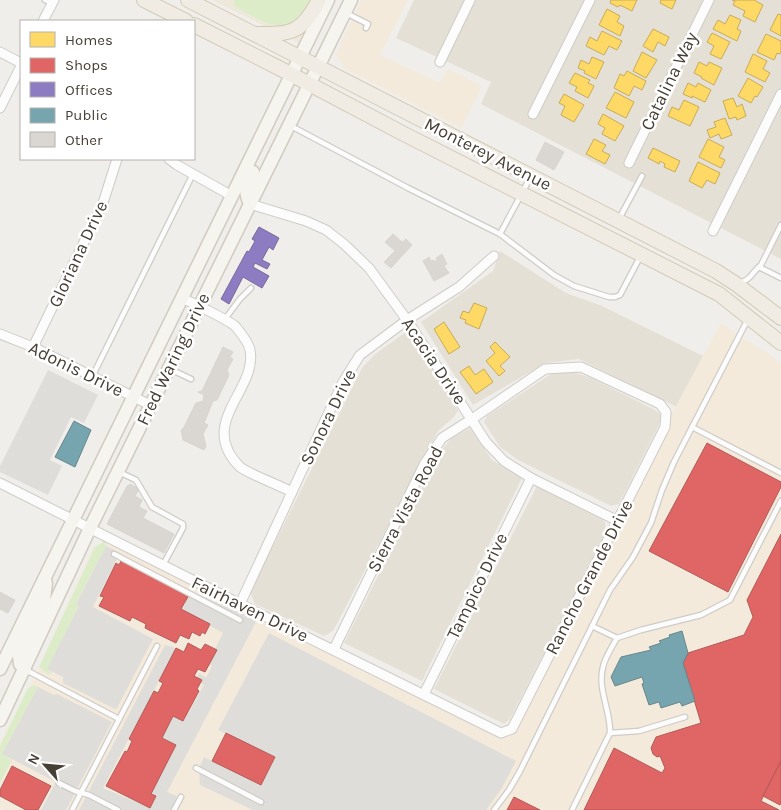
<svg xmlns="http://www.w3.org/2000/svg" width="781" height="810" font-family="Karla,sans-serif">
<rect width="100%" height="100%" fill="#f0eeea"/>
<g fill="#e5e0d6">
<path d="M414,0H781V259L481,104L491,82L396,38Z"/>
<path d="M500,251L566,293L602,306L703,356L677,407L579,359L546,363L473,405L421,322L493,271Z"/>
<path d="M406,332L415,340L458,410L454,417L438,431L333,631L324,636L255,604L250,592L362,368L374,355Z"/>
<path d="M554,372H573L591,378L655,410L662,416L658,427L619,504L611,506L518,460L500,447L484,422L487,416Z"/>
<path d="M470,428L492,460L522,478L422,681L344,643L442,449L452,438Z"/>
<path d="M537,486L601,519L605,522L606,533L510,719L504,724L434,689Z"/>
</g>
<g fill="#f4eadc">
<path d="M361,0H408L380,55L440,83L448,69L482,86L461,128L344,68L336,55Z"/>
<path d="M721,323L763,351L768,353L781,364V810H5L0,808V743L39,668L93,547L109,540L506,736L670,417Z"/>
</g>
<path fill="#eee8db" d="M212,0H321L299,43Z"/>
<g fill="#ddecc8">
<path d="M234,0H310C288,42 266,23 234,6Z"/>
<path d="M103,540L106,542V546L76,603L79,605L48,670L52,672L49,675L39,667L95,547L102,543Z"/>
<path d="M34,685L38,687L2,754L12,760L0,783V746L28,688Z"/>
</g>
<g fill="#dfddd9">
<path d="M48,370L98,395L84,423L71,417L50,460L62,466L48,495L0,472V466Z"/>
<path d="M106,546L120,553L93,607L153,639L117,708L115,709L63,683V677L47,669L79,606L76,604Z"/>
<path d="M191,591L256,620V622L167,792L177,796L171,810H79L165,645L176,648L103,788L150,808L156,797L151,794L176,746L162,738L173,716L184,721L204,685L196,680L199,673L206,678L212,666L208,663L223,633L182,610Z"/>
<path d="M269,633L516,761L502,788L486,810H253L200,785L199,768L204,757L261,785L275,757L218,730Z"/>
<path d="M38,687L54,695L57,694L112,722L66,810H41L56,782L2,754Z"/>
</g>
<g fill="#ffd966" stroke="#c8ab57">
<path d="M611,0H637L632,11L620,5L618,7L610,3Z"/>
<path d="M661,0H676L672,9L660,3Z"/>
<path d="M732,0H754L763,5L755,22L743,16L745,11L733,5L735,1Z"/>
<path d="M607,9L620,16L617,22L624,26L620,36L599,25Z"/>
<path d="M778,14L781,15V36L770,30Z"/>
<path d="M730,15L741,20L737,29L741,31L737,41L713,29L718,20L725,24Z"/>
<path d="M653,29L669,37L665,46L658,42L653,52L643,46Z"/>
<path d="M602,31L622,41L617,50L609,46L604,55L586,46L590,37L597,41Z"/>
<path d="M712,33L730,42L721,59L710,54L714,46L707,42Z"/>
<path d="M766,34L781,41V52L780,54L777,53L774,60L757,52Z"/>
<path d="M642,52L657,60L646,78L633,71Z"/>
<path d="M753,54L767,61L763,69L770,73L765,82L745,72Z"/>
<path d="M592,57L604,62L596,79L584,73L585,71L578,68L581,60L589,64Z"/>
<path d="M699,62L707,66L709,62L722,68L714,85L701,78L702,77L694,73Z"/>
<path d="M627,71L646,81L642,90L634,86L629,96L614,88L620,74L624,76Z"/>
<path d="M575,73L590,80L588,83L594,86L588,98L575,91L577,87L569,83Z"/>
<path d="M748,78L763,87L757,97L755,96L751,103L738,96Z"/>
<path d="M688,83L696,87L698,83L711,90L705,102L692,96V98L683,94Z"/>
<path d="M615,92L634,102L626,118L606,108Z"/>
<path d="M564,94L584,105L574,122L561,115L565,106L559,103Z"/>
<path d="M733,98L737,107L742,104L746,116L737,120L736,117L729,119L723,101Z"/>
<path d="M684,100L699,107L690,126L668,116L672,107L679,110Z"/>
<path d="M603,114L624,126L615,141L602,134L605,128L598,124Z"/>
<path d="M725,118L732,135L721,139L719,134L710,138L707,130L716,127L714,122Z"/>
<path d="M594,139L606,145L602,151L610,155L605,164L586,154Z"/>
<path d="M708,139L724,147L719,157L725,160L721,168L699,157Z"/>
<path d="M653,148L680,161L675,172L664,167L665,164L660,161L659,164L648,158Z"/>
<path d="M698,162L720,173L715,184L707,180L702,188L689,181Z"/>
<path d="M474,303L487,308L479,329L465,323L466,320L460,318L463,311L469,313Z"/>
<path d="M444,322L460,347L449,354L434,329Z"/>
<path d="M495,342L510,357L500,366L505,371L499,376L486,361L495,353L490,347Z"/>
<path d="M469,366L475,375L484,369L493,382L476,394L460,372Z"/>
</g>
<g fill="#e06666" stroke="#b25a57">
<path d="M707,443L781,482V487L728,592L649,551Z"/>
<path d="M781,534V761L761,801L779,810H584L614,748L662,773L665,768L660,756L657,757L653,754L651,748L656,737L701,723L683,663L688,653L744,635L753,617L747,600Z"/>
<path d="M121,561L189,595L181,609L210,624L205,634L202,632L200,636L192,632L189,639L180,635L176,643L145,628L146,624L132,617L130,621L99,606L104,597L100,596L116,563L119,565Z"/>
<path d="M188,643L201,650L205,644L217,650L205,672L198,669L194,676L202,680L197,689L199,691L183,721L173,716L162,738L176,745L151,794L156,796L150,808L106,786L125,751L127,752L132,741L129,739L154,691L158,693L163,683L159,681L176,648L184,652Z"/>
<path d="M226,733L275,757L261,785L212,761Z"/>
<path d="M781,761V803L780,805L763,796Z"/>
<path d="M12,766L51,786L38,810H26L0,796V790Z"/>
<path d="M514,797L540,810H507Z"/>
</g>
<path fill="#8e7cc3" stroke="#786a98" d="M259,227L279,238L273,250L269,247L262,260L270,264L267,269L255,263L253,267L269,276L262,288L243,277L229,304L221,299L247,251L249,252L255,241L252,239Z"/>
<g fill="#76a5af" stroke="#68868a">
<path d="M74,421L91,430L75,467L55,457Z"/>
<path d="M682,631L688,653L683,663L695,701L682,706L680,702L661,708L659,702L649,705L642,684L644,683L642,677L615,686L611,677L621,657L651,650L649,647L661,643L659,641L670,637L669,635Z"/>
</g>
<g fill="#dad7d2" stroke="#d8d5cf">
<path d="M545,142L564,152L554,170L536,160Z"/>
<path d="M393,234L402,242L406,239L412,245L391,268L384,262L395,251L385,242Z"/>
<path d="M442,254L447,264L444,266L449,273L434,281L423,261L429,257L431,261L434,260L435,262L437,260L436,258Z"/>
<path d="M223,347L233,352L230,357L233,359L227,370L229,375L217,400L213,401L204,423L208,425L203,434L206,446L204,450L183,440L181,430L183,429L196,403L203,401L204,395L198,392L202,391Z"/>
<path d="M130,484L139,489L135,496L142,500L139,507L147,511L143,518L174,534L164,553L107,524L127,486H128Z"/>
<path d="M0,592L15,600L8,613L0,609Z"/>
</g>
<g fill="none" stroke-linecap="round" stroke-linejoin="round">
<defs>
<g id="lane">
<path d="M45,0L52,3"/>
<path d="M346,13L368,24L366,28"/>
<path d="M291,126L408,188L500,234L554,275L574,286L609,297H615L620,295L640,257"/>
<path d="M619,219L642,176"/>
<path d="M500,234L530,178"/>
<path d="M759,267L781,278"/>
<path d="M740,283C753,278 751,273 761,265L781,225"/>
<path d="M225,319L240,299L251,288"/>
<path d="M170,369L191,379"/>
<path d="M92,377L193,174"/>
<path d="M692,427L781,473"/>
<path d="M119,472L136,480L152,507L183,524V528L163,565"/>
<path d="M114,554L240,620"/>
<path d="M592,626L617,638"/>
<path d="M26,670L119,719"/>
<path d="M610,733L639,731L685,717"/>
<path d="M196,768L261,802"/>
<path d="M59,783L75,791L89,795L118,810"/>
<path d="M72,810L157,646"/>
<path d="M174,810L181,797"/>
<path d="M494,810L509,790L520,771L610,590L633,557L651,523L662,490L674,462L748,319"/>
<path d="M572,810L610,733C611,711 597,689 603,667C605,657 612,647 617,638L641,630L701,615L730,600L781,501"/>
</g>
<g id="street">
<path d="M43,21L54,0"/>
<path d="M0,52L21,63"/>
<path d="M440,62L470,0"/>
<path d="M0,108L21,66"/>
<path d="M533,114L590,0"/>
<path d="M169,159L177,165L232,196"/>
<path d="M629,163L709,0"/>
<path d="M250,204L306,221L326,230L344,244L369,268L407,320L486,442L504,461L531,478L618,521"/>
<path d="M713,231L781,94"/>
<path d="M182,298C194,304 228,319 236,327C240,332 249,343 250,350C258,390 196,423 240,467C247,473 281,486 292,492"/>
<path d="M0,334L33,347L150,405"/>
<path d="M33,347L103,203L117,159"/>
<path d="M0,483L240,604L501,733L512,729L665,427L666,412L660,404L581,367L545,369L472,419L442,438L425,463L334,649"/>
<path d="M240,604L343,382L360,355L407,320L459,287L494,256"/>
<path d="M424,694L531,478"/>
</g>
<g id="secondary">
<path d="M250,204C243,189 247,186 253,172"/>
<path d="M0,669L328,0"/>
<path d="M25,670L20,664L19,656L44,599L46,583"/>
<path d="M0,720L90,528L351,0"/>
</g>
<g id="primary">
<path d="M144,0L186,21"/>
<path d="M188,0L716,271L736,284L781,318"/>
<path d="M194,25L279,68L404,134L719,294L781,343"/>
<path d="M255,34C292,34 301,34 319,0"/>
</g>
</defs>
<use href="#lane" stroke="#ceccc7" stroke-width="7"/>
<use href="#street" stroke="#ceccc7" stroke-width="11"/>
<use href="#secondary" stroke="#d0cbc0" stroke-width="15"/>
<use href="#primary" stroke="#d3cab6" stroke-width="16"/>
<use href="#lane" stroke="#fdfcfc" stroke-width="4.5"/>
<use href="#street" stroke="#fdfcfc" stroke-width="9"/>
<use href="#secondary" stroke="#f6f4ee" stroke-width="12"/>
<use href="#primary" stroke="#f1ece3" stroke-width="14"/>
</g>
<g text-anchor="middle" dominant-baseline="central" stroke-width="5" stroke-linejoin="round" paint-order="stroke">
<g font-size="18" fill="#463f35" stroke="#fff">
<text transform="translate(669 81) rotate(-64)">Catalina Way</text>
<text transform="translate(488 154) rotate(27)">Monterey Avenue</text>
<text transform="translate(78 254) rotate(-65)">Gloriana Drive</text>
<text transform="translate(173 359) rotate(-64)">Fred Waring Drive</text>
<text transform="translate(434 361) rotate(56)">Acacia Drive</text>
<text transform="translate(76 369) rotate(26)">Adonis Drive</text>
<text transform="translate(328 417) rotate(-64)">Sonora Drive</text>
<text transform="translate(405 509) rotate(-62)">Sierra Vista Road</text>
<text transform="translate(589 577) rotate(-63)">Rancho Grande Drive</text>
<text transform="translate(477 586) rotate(-64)">Tampico Drive</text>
<text transform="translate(250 609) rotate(26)">Fairhaven Drive</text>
</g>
</g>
<rect x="20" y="20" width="175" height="140" fill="#ffffff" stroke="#b5b2ae"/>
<rect x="30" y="32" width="25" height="15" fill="#ffd966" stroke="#b5b2ae"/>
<text x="65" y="45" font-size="15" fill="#463f35">Homes</text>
<rect x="30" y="58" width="25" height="15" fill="#e06666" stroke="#b5b2ae"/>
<text x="65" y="70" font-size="15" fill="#463f35">Shops</text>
<rect x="30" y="82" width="25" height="15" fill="#8e7cc3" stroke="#b5b2ae"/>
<text x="65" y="95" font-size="15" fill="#463f35">Offices</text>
<rect x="30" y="108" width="25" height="15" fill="#76a5af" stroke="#b5b2ae"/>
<text x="65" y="120" font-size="15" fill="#463f35">Public</text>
<rect x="30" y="132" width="25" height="15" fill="#dad7d2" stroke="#b5b2ae"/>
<text x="65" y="145" font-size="15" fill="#463f35">Other</text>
<g transform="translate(45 765) rotate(297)" stroke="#ffffff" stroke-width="4" paint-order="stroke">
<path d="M0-4L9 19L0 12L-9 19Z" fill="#463f35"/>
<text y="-8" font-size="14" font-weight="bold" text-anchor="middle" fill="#463f35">N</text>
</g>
</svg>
